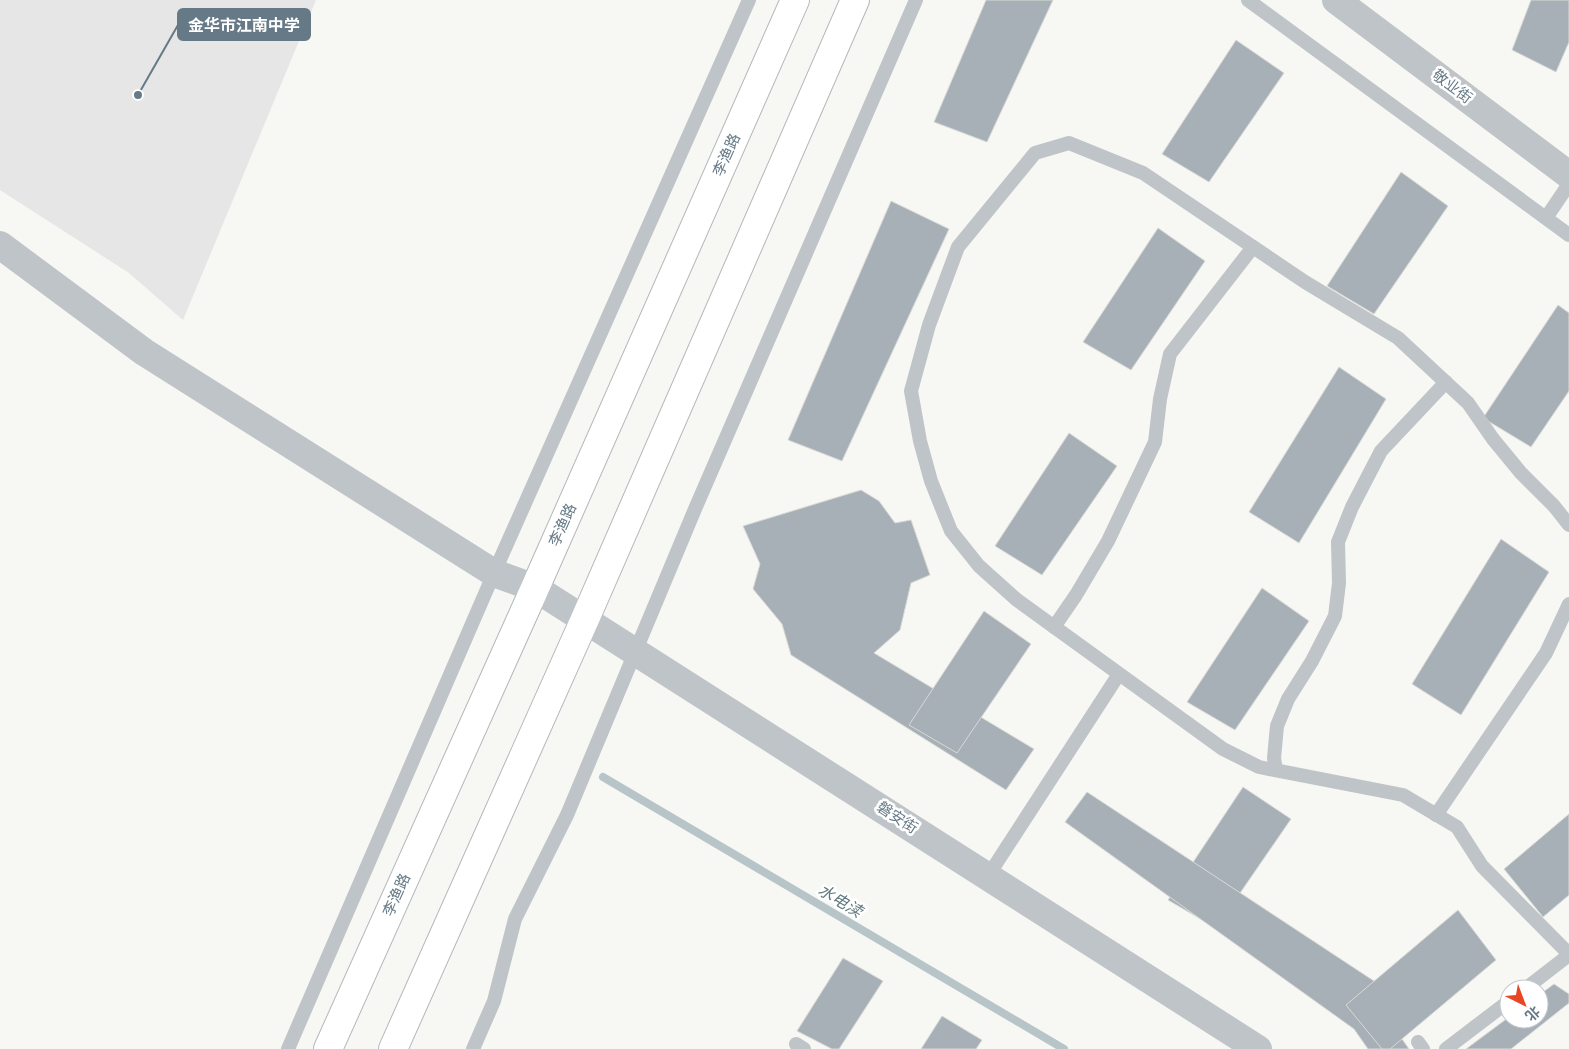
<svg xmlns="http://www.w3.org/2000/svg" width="1569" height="1049" font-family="'Source Sans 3','Noto Sans SC',sans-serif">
<rect width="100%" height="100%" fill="#f7f7f4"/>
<path fill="#e5e6e5" d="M0,0H316L183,320L129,273L0,190Z"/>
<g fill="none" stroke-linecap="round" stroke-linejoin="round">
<path stroke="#b7c5c8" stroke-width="8" d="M603,777L1064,1049"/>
</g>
<g fill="#a7b0b6" stroke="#d9d9d6">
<path d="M986,0H1053L987,142L934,122Z"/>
<path d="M1531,0H1569V42L1556,72L1512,50Z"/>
<path d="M1236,40L1284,73L1209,182L1162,154Z"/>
<path d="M1401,172L1448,206L1374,314L1327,286Z"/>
<path d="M891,201L949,229L842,461L788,440Z"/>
<path d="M1158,228L1205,261L1131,370L1083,342Z"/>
<path d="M1558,305L1569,313V391L1531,447L1483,418Z"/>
<path d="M1339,367L1386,399L1299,543L1249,512Z"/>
<path d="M1069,433L1117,466L1042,575L995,546Z"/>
<path d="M861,490L879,501L895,523L911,520L930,575L911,583L900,630L874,653L1034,749L1006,790L791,655L782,624L753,589L760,564L743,526Z"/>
<path d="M1501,539L1549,572L1461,715L1412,684Z"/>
<path d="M1262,588L1309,621L1235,730L1187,702Z"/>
<path d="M984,611L1031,644L957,753L909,725Z"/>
<path d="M1243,787L1291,819L1216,928L1168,900Z"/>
<path d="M1087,792L1374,981L1402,1039L1409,1049H1368L1354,1029L1065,822Z"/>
<path d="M1569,814V895L1543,917L1504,869Z"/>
<path d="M1458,910L1496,960L1390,1049H1382L1346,1005Z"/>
<path d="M843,958L883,981L839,1049H832L797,1031Z"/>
<path d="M1554,984L1569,994V1003L1511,1049H1466L1509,1017V1019H1539V995Z"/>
<path d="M942,1016L982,1040L976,1049H921Z"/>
</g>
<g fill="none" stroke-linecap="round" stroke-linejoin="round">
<defs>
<g id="secondary">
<path d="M328,1049L535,588L795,0"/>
<path d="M393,1049L585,619L855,0"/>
</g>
</defs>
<use href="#secondary" stroke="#b2b8bd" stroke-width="30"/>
<g stroke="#bfc4c8" stroke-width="14">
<path d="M1248,0L1569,235"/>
<path d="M1546,218L1569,184"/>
<path d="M1569,525L1554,506L1521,473L1493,439L1468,403L1398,338L1305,282L1143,173L1069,143L1035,153L958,247L929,325L911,391L920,441L931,481L951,531L979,566L1017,600L1223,749L1259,767L1403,795L1457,827L1482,866L1569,954"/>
<path d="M1054,627L1076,595L1108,541L1155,442L1160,399L1170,354L1253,247"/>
<path d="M1276,770L1274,758L1277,726L1288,699L1312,661L1335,616L1339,583L1338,542L1352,507L1381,451L1446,382"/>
<path d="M1436,815L1546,653L1569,604"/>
<path d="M988,876L1119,674"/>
<path d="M1525,989L1569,955"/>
<path d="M1418,1042L1423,1049"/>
<path d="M796,1044L804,1049"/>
<path d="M288,1049L494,573L749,0"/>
<path d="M473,1049L494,1001L515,919L567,815L695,509L916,0"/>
<path d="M1446,1049L1509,1001"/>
</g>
<g stroke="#bfc4c8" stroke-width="28">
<path d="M1336,0L1569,175"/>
<path d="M0,245L144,352L494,573L535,588"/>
</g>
<path stroke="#bfc4c8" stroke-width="28" d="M535,588L1258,1049"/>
<use href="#secondary" stroke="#fff" stroke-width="28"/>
</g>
<g text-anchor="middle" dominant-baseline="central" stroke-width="5" stroke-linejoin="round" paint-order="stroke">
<g font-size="15" fill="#657986" stroke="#fff">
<text transform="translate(1452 87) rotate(37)">敬业街</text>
<text transform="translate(727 155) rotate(-66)">李渔路</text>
<text transform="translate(563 525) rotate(-66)">李渔路</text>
<text transform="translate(897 818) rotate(33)">磐安街</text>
<text transform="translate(397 895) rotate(-66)">李渔路</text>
</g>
<g font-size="16" font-style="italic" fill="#617b82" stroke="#fff">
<text transform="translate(840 901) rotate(31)">水电渎</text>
</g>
</g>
<path fill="none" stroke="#657986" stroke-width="2" d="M138 95L178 25"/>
<circle fill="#657986" stroke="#fff" stroke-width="2" cx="138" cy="95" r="5"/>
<rect fill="#657986" stroke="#657986" stroke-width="2" x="178" y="9" width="132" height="31" rx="5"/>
<g font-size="16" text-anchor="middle" font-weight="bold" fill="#fff">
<text x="244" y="31">金华市江南中学</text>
</g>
<g transform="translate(1524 1004) rotate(138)"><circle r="24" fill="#ffffff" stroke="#c1c9cf"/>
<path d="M0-4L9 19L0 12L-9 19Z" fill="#e84723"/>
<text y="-8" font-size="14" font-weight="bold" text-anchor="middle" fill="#657986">北</text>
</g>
</svg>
